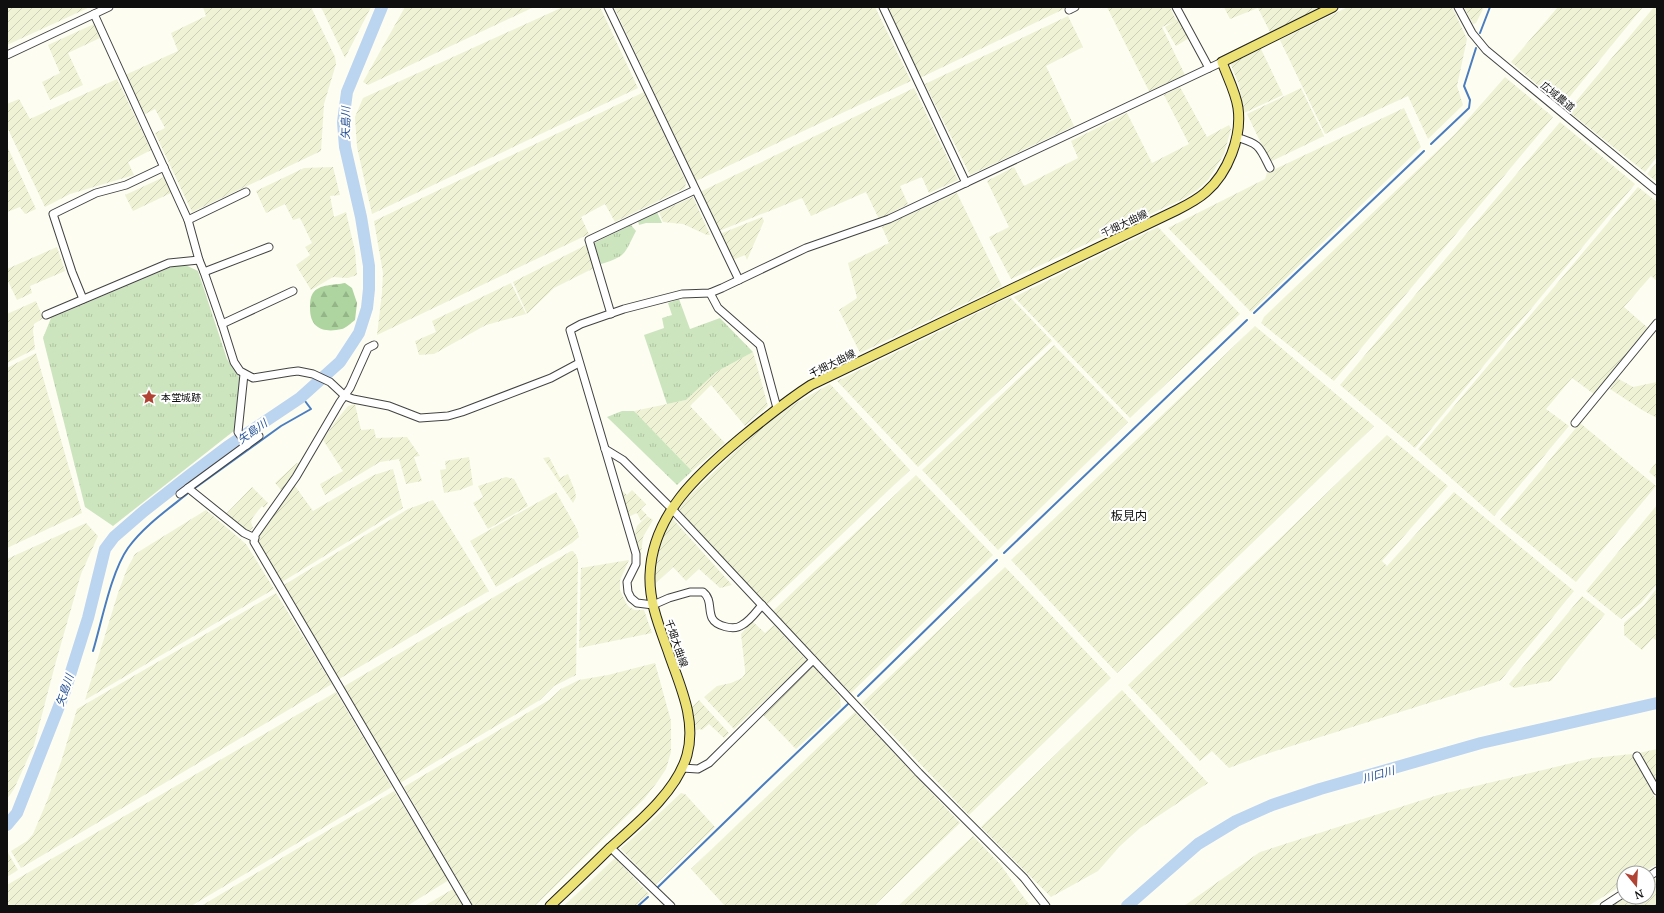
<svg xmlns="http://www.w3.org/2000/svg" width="1664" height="913" font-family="'Noto Serif','Noto Sans JP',serif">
<defs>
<pattern id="farmland-furrows" width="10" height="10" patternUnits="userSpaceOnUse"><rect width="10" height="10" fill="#eff2d4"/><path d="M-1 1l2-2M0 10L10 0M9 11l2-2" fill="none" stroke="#ccceb5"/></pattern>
<pattern id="grass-tufts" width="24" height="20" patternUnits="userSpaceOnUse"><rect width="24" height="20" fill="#cce5be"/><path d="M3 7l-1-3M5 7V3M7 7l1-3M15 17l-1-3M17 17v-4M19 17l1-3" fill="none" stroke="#aec3a2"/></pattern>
<pattern id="forest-firs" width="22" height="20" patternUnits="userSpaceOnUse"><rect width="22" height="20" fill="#aed49f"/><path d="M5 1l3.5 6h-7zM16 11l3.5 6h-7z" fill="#94b588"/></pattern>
</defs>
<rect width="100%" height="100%" fill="#fefdf2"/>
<g fill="url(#farmland-furrows)">
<path d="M7,7H90L7,45Z"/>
<path d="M203,7H311L335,57L336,64L324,104L321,151L192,212L155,133L165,128L155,109L145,114L125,75L178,51L171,33L206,16Z"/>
<path d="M321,7H371L345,58Z"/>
<path d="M405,7H534L368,85L363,82Z"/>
<path d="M563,7H600L638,88L372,214L357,147L355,117L363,98Z"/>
<path d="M614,7H875L911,81L696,181Z"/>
<path d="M887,7H1068L920,78Z"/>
<path d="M1107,7H1170L1176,20L1178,19L1189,38L1176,46L1165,27L1175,21L1162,27L1185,75L1149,91Z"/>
<path d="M1224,7H1324L1270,32L1258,8L1230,19Z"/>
<path d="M1348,7H1452L1467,39L1457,86L1463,105L1428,139L1408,96L1325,134L1280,40Z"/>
<path d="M1464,7H1484L1476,23L1473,24Z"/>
<path d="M1558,7H1643L1562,106L1511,62Z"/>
<path d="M1654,7H1657V157L1645,172L1568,111Z"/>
<path d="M1068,16L1083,47L1046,66L1074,126L970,175L925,84Z"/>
<path d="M94,24L100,38L68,53L83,85L50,100L42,82L60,73L48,45Z"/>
<path d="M1261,49L1283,95L1244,113L1239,85L1231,65L1232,63Z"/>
<path d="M1505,77L1553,117L1334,381L1261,323L1264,317L1455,134Z"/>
<path d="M117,79L151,150L128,162L134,175L70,194L45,207L7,127V104L19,99L30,119Z"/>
<path d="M1180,87L1207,137L1229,125L1231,129L1224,154L1208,180L1197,190L1185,198L1011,279L989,237L1009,227L987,181L1014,167L1024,186L1078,158L1071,141L1127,113L1152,163L1189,144L1164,95Z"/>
<path d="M914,88L958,180L929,193L922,177L900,186L908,204L879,219L866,192L811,216L802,198L719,231L700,192Z"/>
<path d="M1301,88L1324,136L1270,162L1247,114Z"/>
<path d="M644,92L686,182L685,188L615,222L605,204L581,217L589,234L377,335L382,293L383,273L374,221Z"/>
<path d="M1404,108L1421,147L1251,312L1168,228L1265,179L1267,173Z"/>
<path d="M1560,122L1635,184L1415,448L1340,385Z"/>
<path d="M7,146L36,209L25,214L20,207L7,212Z"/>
<path d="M1657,162V182L1647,174Z"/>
<path d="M333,167L340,195L330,196L334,217L346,212L355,251L357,275L348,278L333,277L311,290L296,265L310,255L305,247L312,243L300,218L293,220L285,204L266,213L256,191L304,168Z"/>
<path d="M164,177L171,193L133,211L125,195Z"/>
<path d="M1638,187L1657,202V281L1651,276L1624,307L1648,328L1594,394L1572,378L1546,409L1569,426L1494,516L1418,449Z"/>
<path d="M957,193L1002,286L860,353L839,310L857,298L848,263L889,243L882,227Z"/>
<path d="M693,197L710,235H707L683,224L663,222L659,212Z"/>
<path d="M762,217L764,221L747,260L745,255L733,260L720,234Z"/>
<path d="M1158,227L1240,314L1130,418L1014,297Z"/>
<path d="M586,245L594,268L554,288L527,314L513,282Z"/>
<path d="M57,247L65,271L30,286L32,293L17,300L7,279V269Z"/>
<path d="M511,283L526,314L486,325L434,354L419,355L415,341L436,332L432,321Z"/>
<path d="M1010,297L1052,341L918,467L837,381Z"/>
<path d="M36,301L43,318L34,324L33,331L35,349L7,363V314Z"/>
<path d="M1255,326L1374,426L1117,673L1011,560Z"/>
<path d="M1054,345L1128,422L998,550L922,470Z"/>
<path d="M753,352L768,406L745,426L711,385L690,406L725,443L692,471L634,411L686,400L716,372Z"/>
<path d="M36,353L82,513L7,548V368Z"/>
<path d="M1617,378L1633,387L1657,382V418L1642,410L1610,389Z"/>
<path d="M830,384L910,470L767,605L679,510L686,499L757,430L787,408Z"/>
<path d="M355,404L361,430L374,429L376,438L407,437L420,456L414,457L422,481L406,484L399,459L380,462L325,495L320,484L343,471L323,440L335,422L348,406Z"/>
<path d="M1580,423L1656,486L1576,582L1500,520Z"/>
<path d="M1387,435L1448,486L1382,561L1387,566L1454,492L1574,591L1501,680L1496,682L1263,755L1229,768L1212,751L1200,761L1128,685Z"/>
<path d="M469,457L473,485L460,490L444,493L440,470L446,469L445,461Z"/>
<path d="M549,457L560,478L568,474L575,491L576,497L573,503L543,458Z"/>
<path d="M1657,461V479L1649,472Z"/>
<path d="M302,462L282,491L275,483L297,463Z"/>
<path d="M393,469L403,508L282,582L258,543V541L261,532L295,486L313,511L374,475Z"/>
<path d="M916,475L993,555L851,693L773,611Z"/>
<path d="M506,477L514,479L528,506L488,529L473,503L483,497L478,486Z"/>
<path d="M252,487L268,503L264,508L262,506L253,517L251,522L253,528L249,531H245L226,514Z"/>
<path d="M620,489L627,495L632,490L646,504L641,509L647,515L641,521L637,513L628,517Z"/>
<path d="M556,492L577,529L579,537L572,543L496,587L470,541Z"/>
<path d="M433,500L489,591L339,679L284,585L408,509Z"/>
<path d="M1657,505V584L1641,603L1621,619L1586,591Z"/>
<path d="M206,510L246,544L274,589L85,700L118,593L127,569L135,554Z"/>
<path d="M647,516L653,520L643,537L641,554H639L635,532L637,526Z"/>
<path d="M671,517L732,585L720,588L699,569L686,581L673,567L656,583L654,575L660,544L663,531Z"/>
<path d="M86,523L98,536L81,574L55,665L34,745L14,789L7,799V559Z"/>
<path d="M571,551H573L576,555L578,560L576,675L554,686L540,700L400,783L343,687Z"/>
<path d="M629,560L620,580V590L626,603L629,607L635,610H644L652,633L579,648L581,568Z"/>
<path d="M1005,567L1111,678L969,815L862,703Z"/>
<path d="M1657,588V641L1653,638L1642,650L1624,635V623L1644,605Z"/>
<path d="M276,593L332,684L21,868L11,851L27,841L33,834L47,801L61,762L77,709Z"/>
<path d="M1582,596L1605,614L1551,681L1514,688L1511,686L1509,684Z"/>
<path d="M752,621L765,633L774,625L807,661L734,729L704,697L717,686L731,683L742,678L745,674V669L741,634Z"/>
<path d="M655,663L671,721V752L666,769L658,781L644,799L535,906H473L404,787L549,700L561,689L579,680L608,675Z"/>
<path d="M814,666L840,697L841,707L796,749L763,715Z"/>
<path d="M1122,690L1208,783L1140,828L1120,846L1098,871L1051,897L981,827Z"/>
<path d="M336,692L392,787L191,906H7V885Z"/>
<path d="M699,700L729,733L724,738L709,724L702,730L700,729L694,731L689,710Z"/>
<path d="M855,712L960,823L874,906H725L691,869Z"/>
<path d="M1657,749V787L1639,753Z"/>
<path d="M1632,754L1657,801V864L1642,873H1624V884L1588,906H1184L1260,852L1438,795L1593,758Z"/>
<path d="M394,791L449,880L407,906H201Z"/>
<path d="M681,793L685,794L715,827L655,885L621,849Z"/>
<path d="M973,836L1000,864L1030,906H898Z"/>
<path d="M7,853H8L18,870L7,877Z"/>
<path d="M615,858L649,894L635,906H564Z"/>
<path d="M1657,878V906H1611L1626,897H1648V884Z"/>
<path d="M453,889L463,906H424Z"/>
</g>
<g fill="url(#grass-tufts)">
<path d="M657,212L662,223H646L639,225L638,221Z"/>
<path d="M631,225L636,231C624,254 627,256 601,264L594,243Z"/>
<path d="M181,263L198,271L227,359L241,380L235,430L113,526L85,507L43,338L51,318Z"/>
<path d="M679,299L690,329L720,318L753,352L716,372L686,400L667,404L644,335L664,328L662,318L672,315L668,303Z"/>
<path d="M622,411H634L692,471L677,485L607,417Z"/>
</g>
<path fill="url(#forest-firs)" d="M345,283L352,288L357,303L355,320C351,323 346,328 342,329C324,333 310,329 310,308C310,304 310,297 313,293C319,284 335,285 345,283Z"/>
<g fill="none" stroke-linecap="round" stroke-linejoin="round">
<g stroke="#497dc0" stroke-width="2">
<path d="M1480,33L1490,7"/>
<path d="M1431,144L1469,108L1470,100L1464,86L1476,48"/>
<path d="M1254,313L1424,151"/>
<path d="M195,488L281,426L311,409L305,401L300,398"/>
<path d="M1004,553L1247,320"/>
<path d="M93,651C102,621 111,572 128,548C143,527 167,510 187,494"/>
<path d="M858,696L997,560"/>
<path d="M656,889L763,785L849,703"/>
<path d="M638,906L648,897"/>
</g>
<g stroke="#bbd4f0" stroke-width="12">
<path d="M7,825L17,813L65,691L88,618L105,549L114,537L144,511L190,475L227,447L300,398L340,362L359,333L367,308L369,289V266L361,217L345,147L343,122L347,92L382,7"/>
<path d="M1127,906L1198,844L1236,821L1272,805L1320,789L1481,743L1657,703"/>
</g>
<defs>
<g id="minor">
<path d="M608,7L739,280"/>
<path d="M883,7L966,183"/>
<path d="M1176,7L1209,68"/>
<path d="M1458,7L1472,33L1486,50L1657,191"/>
<path d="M1069,10L1075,7"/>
<path d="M94,14L188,220L199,260L204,272L222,324L234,362L240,371L253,378L290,372L298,371L313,374L330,382L345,396L353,399L389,406L420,418L448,416L462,412L551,378L579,363"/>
<path d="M7,55L109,7"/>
<path d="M1236,137C1260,144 1259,146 1270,168"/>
<path d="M188,220L246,192"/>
<path d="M204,272L269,247"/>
<path d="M710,293L718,308L760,345L777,408"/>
<path d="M83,299L72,272L53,214L96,193L126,185L164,167"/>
<path d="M611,314L589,240L695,190"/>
<path d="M46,315L169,263L199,260"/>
<path d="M222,324L293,291"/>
<path d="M374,345L368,348L350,388L340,402L296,477L255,535L254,542L468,906"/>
<path d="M244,374L238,432L247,445"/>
<path d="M1575,423L1657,323"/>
<path d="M605,449L623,460L672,509L919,773L1024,878L1046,906"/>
<path d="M180,494L188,488"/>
<path d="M255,538L244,533L188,488L259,436"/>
<path d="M762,605C756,612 750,621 742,625C734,631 716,626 712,618C708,609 712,599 703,592H690L669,598L653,605L637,603L631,598L628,592L627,582L636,564V554L570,330L581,324L624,309L682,294L710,293L722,288L806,248L889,219L1222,62"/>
<path d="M1637,756L1657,791"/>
<path d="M682,768L698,769L709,763L813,660"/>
<path d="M611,848L671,906"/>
<path d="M1648,877L1657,871"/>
<path d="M1604,906L1624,893"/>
</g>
<path id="major" d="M550,906C571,886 591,867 611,847C638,823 677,791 687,755C697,719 679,684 668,651C659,626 649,602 650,575C652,515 698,474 741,438C764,419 786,401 811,385L1177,210C1187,205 1197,200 1206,192C1228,173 1242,137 1238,108C1236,93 1227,76 1222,62L1333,7"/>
</defs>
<use href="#minor" stroke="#424242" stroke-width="9"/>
<use href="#major" stroke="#202020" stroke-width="11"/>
<use href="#minor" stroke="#fff" stroke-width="7"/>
<use href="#major" stroke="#ebe174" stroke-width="9"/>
</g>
<defs>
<symbol id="sight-bare" viewBox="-9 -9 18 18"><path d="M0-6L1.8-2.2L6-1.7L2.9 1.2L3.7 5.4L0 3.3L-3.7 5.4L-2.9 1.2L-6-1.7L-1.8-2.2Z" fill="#b14334" stroke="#fff" stroke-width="2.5" paint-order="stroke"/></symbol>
</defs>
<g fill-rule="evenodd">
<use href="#sight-bare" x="138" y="386" width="22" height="22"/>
</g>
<g text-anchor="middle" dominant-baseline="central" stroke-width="4" stroke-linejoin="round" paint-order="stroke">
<g font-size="10" fill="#0f0f0f" stroke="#fff">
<text transform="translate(1558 96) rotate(39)">広域農道</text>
<text transform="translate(1124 223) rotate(-25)">千畑大曲線</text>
<text transform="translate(832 363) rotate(-26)">千畑大曲線</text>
<text transform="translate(677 643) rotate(71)">千畑大曲線</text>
</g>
<g font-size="10" fill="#0f0f0f" stroke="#fff" text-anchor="start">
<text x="161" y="397">本堂城跡</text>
</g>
<g font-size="11" font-style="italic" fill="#245195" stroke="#fff">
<text transform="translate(345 123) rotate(-89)">矢島川</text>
<text transform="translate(252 431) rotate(-35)">矢島川</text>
<text transform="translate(64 690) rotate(-71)">矢島川</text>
<text transform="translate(1378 774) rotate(-16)">川口川</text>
</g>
<g font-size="12" fill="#0f0f0f" stroke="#fff">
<text x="1129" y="515">板見内</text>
</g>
</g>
<rect width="1664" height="913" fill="none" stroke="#0f0f0f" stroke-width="16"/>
<g transform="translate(1636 885) rotate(162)"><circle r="19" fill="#ffffff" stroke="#9f9f9f"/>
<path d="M0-3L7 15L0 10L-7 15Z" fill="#b14334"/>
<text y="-6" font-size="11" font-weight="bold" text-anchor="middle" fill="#0f0f0f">N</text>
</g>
</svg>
